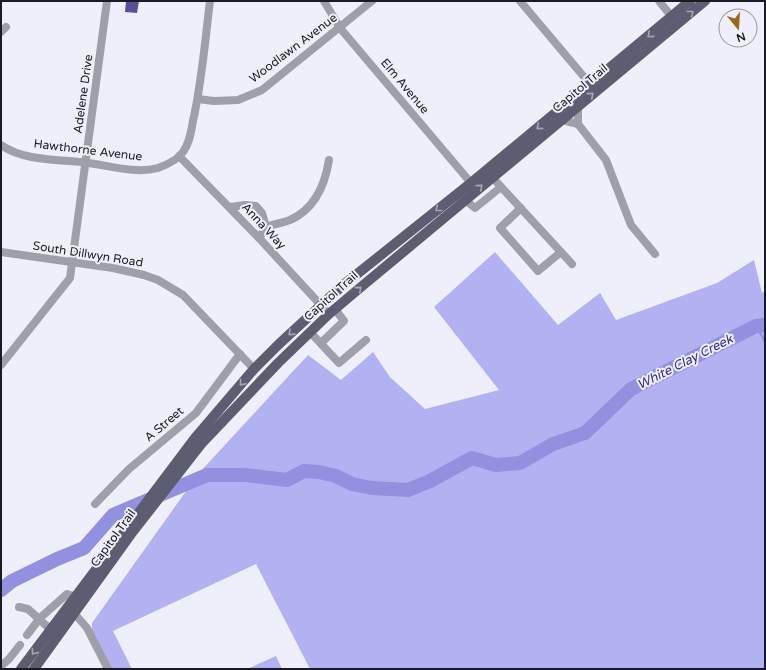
<svg xmlns="http://www.w3.org/2000/svg" width="766" height="670" font-family="'Varela Round',sans-serif">
<rect width="100%" height="100%" fill="#efeffb"/>
<g fill="#b2b2f3">
<path d="M495,252L558,325L600,293L616,320L717,283L754,260L762,293L765,291V669H310L256,564L113,631L132,669H110L92,635V623L199,473L308,355L341,380L373,352L390,377L425,409L499,390L434,307Z"/>
<path d="M276,656L282,669H247Z"/>
</g>
<g fill="none" stroke-linecap="round" stroke-linejoin="round">
<path stroke="#9290df" stroke-width="2.5" d="M756,326L765,341"/>
<path stroke="#9290df" stroke-width="14" d="M1,590L12,581L57,559L84,548L113,515L207,475H245L287,480L304,471L319,472L336,476L352,484L372,488L408,490L430,481L472,458L496,465L520,463L553,444L585,433L631,389L756,326L765,325"/>
</g>
<path fill="#555098" d="M126,1H139L137,13L125,12Z"/>
<g fill="none" stroke-linecap="round" stroke-linejoin="round">
<g stroke="#9f9fab" stroke-width="8">
<path d="M324,1L340,28L471,183"/>
<path d="M520,1L590,84"/>
<path d="M659,1L672,17"/>
<path d="M1,32L6,27"/>
<path d="M198,99L214,101L238,100L262,90L372,1"/>
<path d="M562,120L578,124V107"/>
<path d="M578,124L606,160L631,225L655,254"/>
<path d="M1,145C26,162 60,159 89,163C110,166 136,174 158,168C166,165 178,160 183,152C190,143 191,131 193,121C202,81 205,41 210,1"/>
<path d="M179,156L259,238L329,314"/>
<path d="M492,177L572,264"/>
<path d="M465,200L475,208L501,187"/>
<path d="M230,207L245,205L256,206L262,213L266,227"/>
<path d="M521,208L500,228L538,271L561,252"/>
<path d="M259,238L266,227C274,224 282,223 290,220C315,209 325,185 329,160"/>
<path d="M1,252L113,268L144,275L158,280L183,295L254,369"/>
<path d="M310,332L339,363L366,340"/>
<path d="M321,343L344,321L335,309"/>
<path d="M1,365L70,278L107,1"/>
<path d="M95,504L129,469L196,413L240,354"/>
<path d="M19,607L28,609L51,630"/>
<path d="M74,613L87,628L108,669"/>
<path d="M27,635L40,618L67,594L76,597"/>
<path d="M1,666L9,659L20,645"/>
</g>
<g stroke="#5c5d71" stroke-width="10">
<path d="M21,669L195,438L254,369L279,344L342,286L471,183L690,1"/>
<path d="M34,669L131,534L202,443L278,363L329,314L361,287L705,1"/>
</g>
</g>
<defs><path id="oneway-chevron" d="M-2-3.5L2.5 0L-2 3.5" fill="none" stroke-width="1.6" stroke-linecap="round" stroke-linejoin="round"/></defs>
<g stroke="#a6a6b6">
<use href="#oneway-chevron" transform="translate(691 13) rotate(-39)"/>
<use href="#oneway-chevron" transform="translate(650 35) rotate(140)"/>
<use href="#oneway-chevron" transform="translate(591 95) rotate(-40)"/>
<use href="#oneway-chevron" transform="translate(539 127) rotate(140)"/>
<use href="#oneway-chevron" transform="translate(480 187) rotate(-40)"/>
<use href="#oneway-chevron" transform="translate(438 209) rotate(142)"/>
<use href="#oneway-chevron" transform="translate(359 289) rotate(-41)"/>
<use href="#oneway-chevron" transform="translate(291 333) rotate(136)"/>
<use href="#oneway-chevron" transform="translate(242 383) rotate(131)"/>
<use href="#oneway-chevron" transform="translate(34 652) rotate(127)"/>
</g>
<g text-anchor="middle" dominant-baseline="central" stroke-width="4" stroke-linejoin="round" paint-order="stroke">
<g font-size="12" fill="#1a1a24" stroke="#efeffb">
<text transform="translate(293 48) rotate(-37)">Woodlawn Avenue</text>
<text transform="translate(405 86) rotate(50)">Elm Avenue</text>
<text transform="translate(580 88) rotate(-40)">Capitol Trail</text>
<text transform="translate(83 94) rotate(-82)">Adelene Drive</text>
<text transform="translate(88 150) rotate(7)">Hawthorne Avenue</text>
<text transform="translate(264 226) rotate(47)">Anna Way</text>
<text transform="translate(88 254) rotate(9)">South Dillwyn Road</text>
<text transform="translate(331 296) rotate(-42)">Capitol Trail</text>
<text transform="translate(164 424) rotate(-40)">A Street</text>
<text transform="translate(113 538) rotate(-54)">Capitol Trail</text>
</g>
<g font-size="13" font-style="italic" fill="#392984" stroke="#efeffb">
<text transform="translate(685 362) rotate(-27)">White Clay Creek</text>
</g>
</g>
<rect width="766" height="670" fill="none" stroke="#1a1a24" stroke-width="4"/>
<g transform="translate(738 28) rotate(162)"><circle r="19" fill="#efeffb" stroke="#9a9aa5"/>
<path d="M0-3L7 15L0 10L-7 15Z" fill="#99691b"/>
<text y="-6" font-size="11" font-weight="bold" text-anchor="middle" fill="#1a1a24">N</text>
</g>
</svg>
